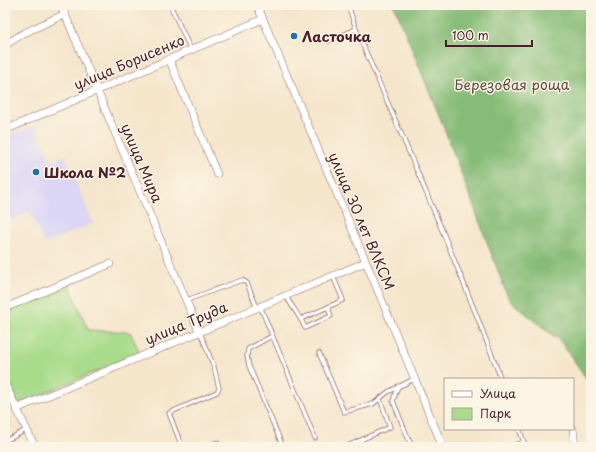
<svg xmlns="http://www.w3.org/2000/svg" width="596" height="452" font-family="'Playpen Sans',sans-serif">
<rect width="100%" height="100%" fill="#fcf5e5"/>
<filter id="ink" filterUnits="userSpaceOnUse"><feTurbulence type="fractalNoise" baseFrequency=".025" numOctaves="2"/><feDisplacementMap in="SourceGraphic" scale="8" xChannelSelector="R" yChannelSelector="G"/><feConvolveMatrix kernelMatrix="1 2 1 2 8 2 1 2 1" color-interpolation-filters="sRGB"/></filter>
<filter id="wash" filterUnits="userSpaceOnUse"><feTurbulence type="fractalNoise" baseFrequency=".012" numOctaves="4" result="noise"/><feDisplacementMap in="SourceGraphic" scale="16" xChannelSelector="R" yChannelSelector="G"/><feGaussianBlur stdDeviation="0.9" result="paint"/><feColorMatrix in="noise" values="0 0 0 0 0 0 0 0 0 0 0 0 0 0 0 0 0 1.4 0 .05"/><feComposite in="paint" operator="in"/></filter>
<g filter="url(#wash)">
<rect width="100%" height="100%" fill="#f5e5cb"/>
<path fill="#dcd6f6" d="M36,125L51,161L65,155L93,223L44,244L30,212L9,220L5,212V137Z"/>
<path fill="#c2c2dc" d="M5,410L12,425L5,428Z"/>
<path fill="#a8dc8b" stroke="#797e5b" d="M69,284L88,330L130,332L140,353L18,404L5,375V311Z"/>
<path fill="#86bc77" stroke="#686e51" d="M394,5H591V385L561,342L509,300L443,125Z"/>
</g>
<g filter="url(#ink)">
<g fill="none" stroke-linecap="round" stroke-linejoin="round">
<defs>
<g id="service">
<path d="M170,5L191,50"/>
<path d="M348,5L356,29C406,145 457,261 501,379"/>
<path d="M329,41L356,29"/>
<path d="M286,296C292,307 300,316 305,328L331,316L328,307L343,300L333,276"/>
<path d="M187,300L242,280L247,283L257,308"/>
<path d="M260,306L315,438"/>
<path d="M301,319L328,307"/>
<path d="M272,336L248,349L247,356L249,366L283,447"/>
<path d="M319,353L344,412L373,404L388,392L414,379"/>
<path d="M398,386L393,401L411,445"/>
<path d="M5,441L26,430"/>
<path d="M182,447L169,413L217,392L219,388L214,367L200,332"/>
<path d="M205,447L217,442L220,447"/>
<path d="M345,447L390,427L380,399"/>
<path d="M509,447L524,442L519,429"/>
</g>
<g id="minor">
<path d="M61,5L199,331"/>
<path d="M257,5L366,262L443,447"/>
<path d="M5,45L24,33L65,14"/>
<path d="M169,59L217,174"/>
<path d="M5,130L263,19"/>
<path d="M5,308L110,264"/>
<path d="M5,384L35,447"/>
<path d="M16,409L366,262"/>
<path d="M573,429L575,447"/>
</g>
</defs>
<use href="#service" stroke="#866463" stroke-width="5"/>
<use href="#minor" stroke="#866463" stroke-width="8"/>
<use href="#service" stroke="#fff" stroke-width="3.5"/>
<use href="#minor" stroke="#fff" stroke-width="7"/>
</g>
</g>
<g fill="#1f6fb2" stroke="#fcf5e5" stroke-width="1.5">
<circle cx="294" cy="36" r="4"/>
<circle cx="36" cy="172" r="4"/>
</g>
<g text-anchor="middle" dominant-baseline="central" stroke-width="3" stroke-linejoin="round" paint-order="stroke">
<g font-size="14" font-weight="bold" fill="#4a1f2b" stroke="#fcf5e5" text-anchor="start">
<text x="302" y="36">Ласточка</text>
<text x="44" y="172">Школа №2</text>
</g>
<g font-size="14" fill="#4a1f2b" stroke="#fcf5e5">
<text transform="translate(129 62) rotate(-23)">улица Борисенко</text>
<text transform="translate(142 163) rotate(67)">улица Мира</text>
<text transform="translate(362 221) rotate(67)">улица 30 лет ВЛКСМ</text>
<text transform="translate(186 323) rotate(-23)">улица Труда</text>
</g>
<g font-size="14" fill="#624e43" stroke="#fcf5e5">
<text x="512" y="84">Березовая роща</text>
</g>
</g>
<rect width="596" height="452" fill="none" stroke="#fcf5e5" stroke-width="20"/>
<rect x="444" y="378" width="130" height="52" fill="#fcf5e5" stroke="#b59f9b"/>
<rect x="452" y="391" width="20" height="6" fill="#ffffff" stroke="#b59f9b"/>
<text x="480" y="398" font-size="12" fill="#4a1f2b">Улица</text>
<rect x="452" y="408" width="20" height="12" fill="#a8dc8b" stroke="#b59f9b"/>
<text x="480" y="418" font-size="12" fill="#4a1f2b">Парк</text>
<path d="M446 40v6h86v-6" fill="none" stroke="#4a1f2b" stroke-width="2"/>
<text x="452" y="40" font-size="12" fill="#4a1f2b" stroke="#fcf5e5" stroke-width="3" paint-order="stroke">100 m</text>
</svg>
